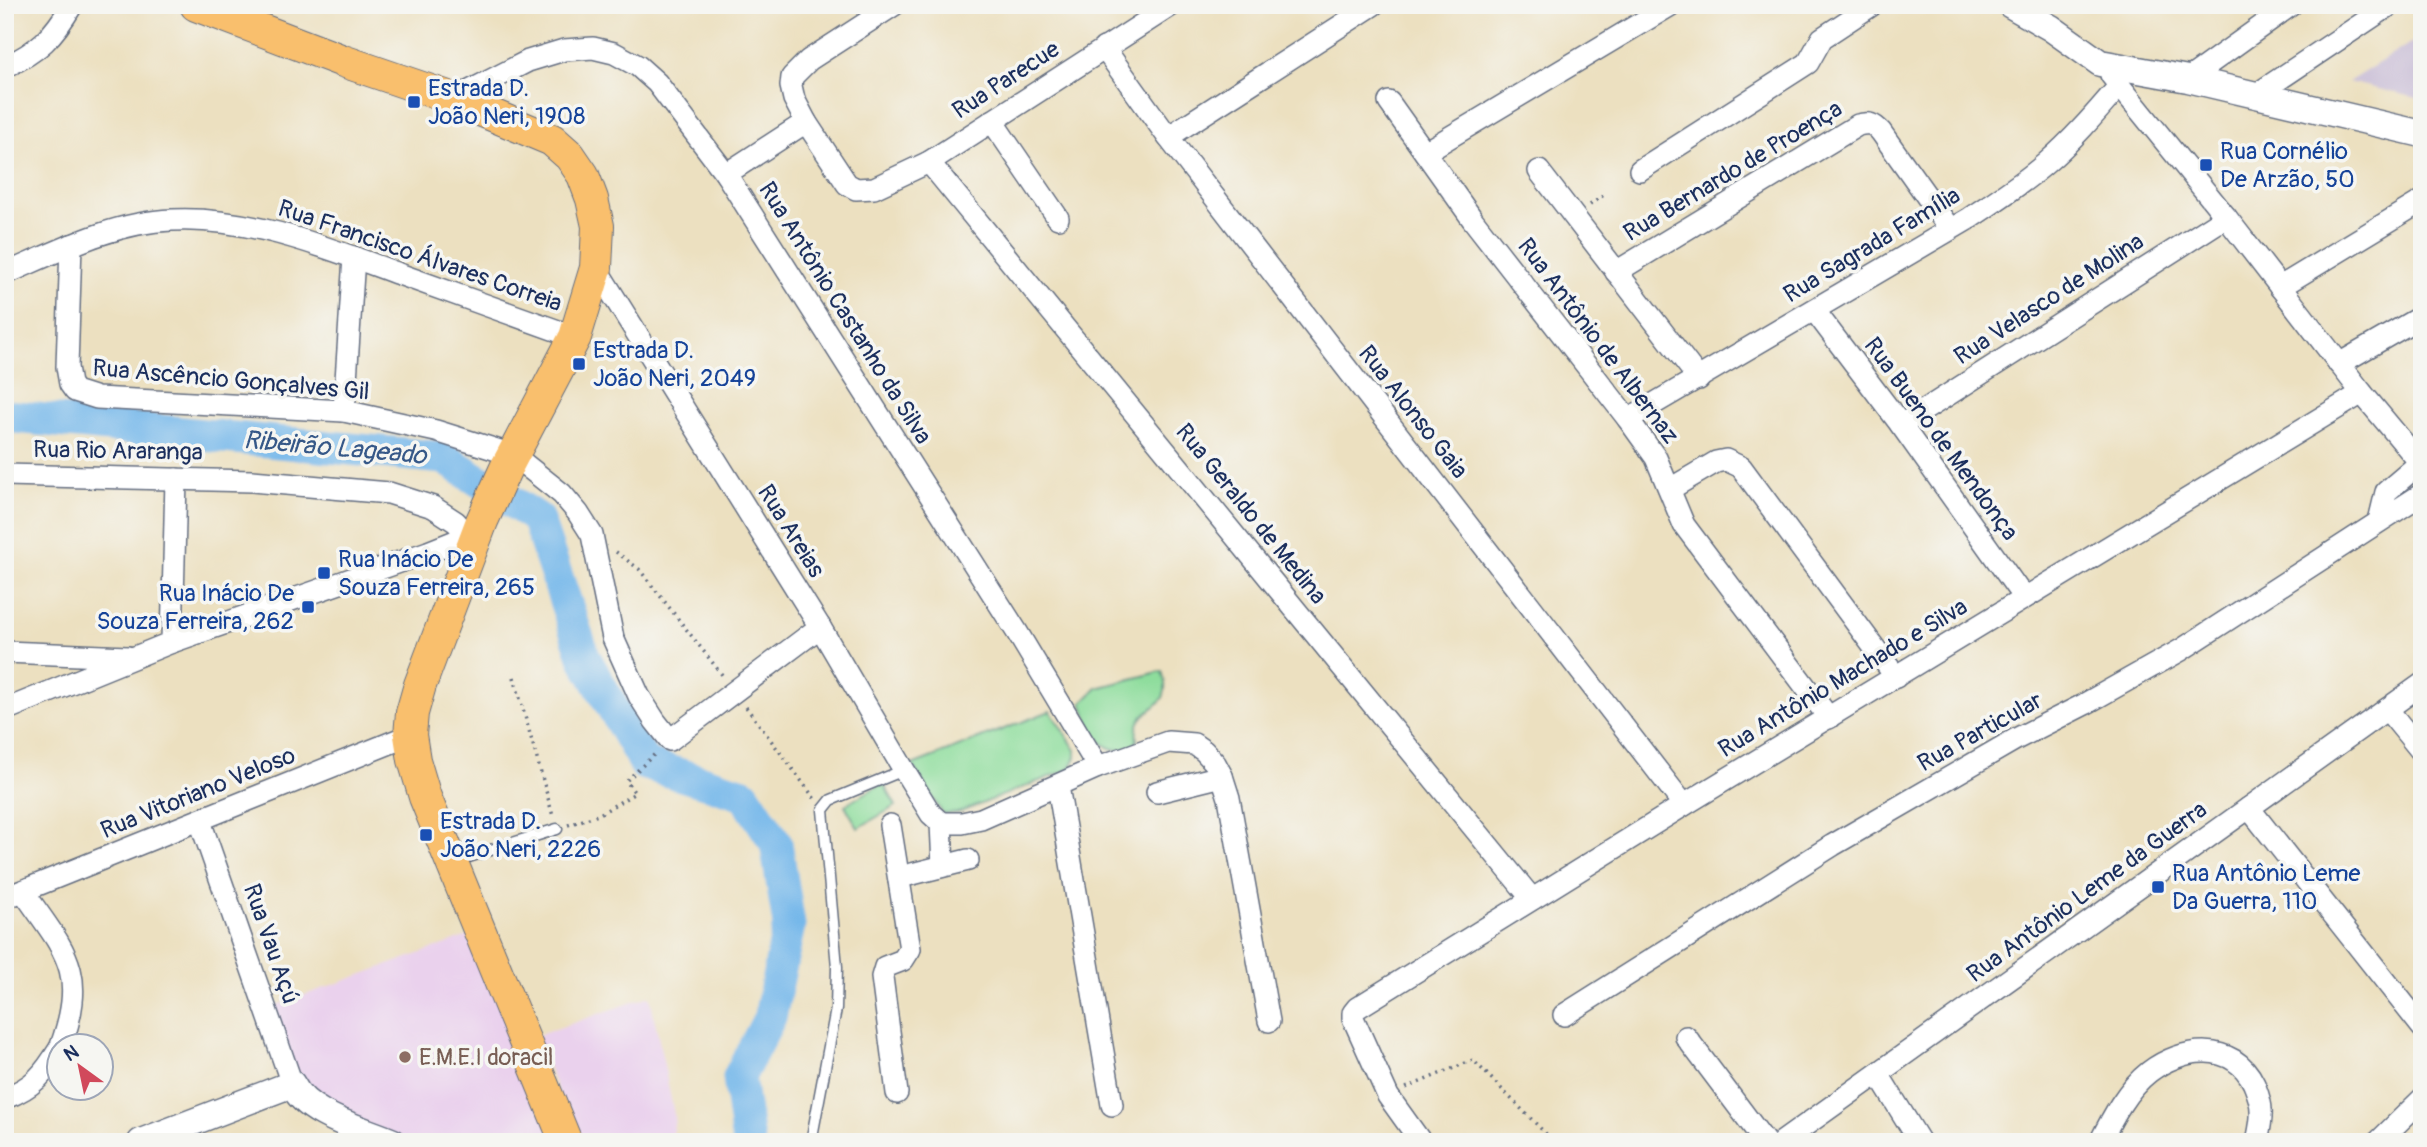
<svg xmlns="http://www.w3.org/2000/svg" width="2427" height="1147" font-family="Pangolin,sans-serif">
<rect width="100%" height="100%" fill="#f6f6f2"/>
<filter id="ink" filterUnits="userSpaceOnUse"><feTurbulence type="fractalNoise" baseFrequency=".0143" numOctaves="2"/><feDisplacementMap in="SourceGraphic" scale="14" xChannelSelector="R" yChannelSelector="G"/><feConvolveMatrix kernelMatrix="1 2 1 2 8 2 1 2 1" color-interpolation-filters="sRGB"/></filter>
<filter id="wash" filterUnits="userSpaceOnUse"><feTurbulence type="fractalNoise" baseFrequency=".00686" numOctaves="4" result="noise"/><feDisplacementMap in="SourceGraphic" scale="28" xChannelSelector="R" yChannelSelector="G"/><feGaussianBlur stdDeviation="1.57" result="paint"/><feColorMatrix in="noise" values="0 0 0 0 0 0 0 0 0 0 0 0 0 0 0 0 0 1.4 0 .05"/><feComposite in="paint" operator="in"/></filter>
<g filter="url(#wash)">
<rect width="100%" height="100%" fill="#ece0c0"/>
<g fill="#ead1ed">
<path d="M477,933L558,1142H390L305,1104L266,1009Z"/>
<path d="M650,996L675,1119L671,1142H578L536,1036Z"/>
</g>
<path fill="#cabfd7" d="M2422,36V99L2348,82Z"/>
<g fill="#8edd9c" stroke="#54867d" stroke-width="2">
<path d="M1162,671C1178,716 1131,700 1137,741L1131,749C1098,756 1091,728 1082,703L1097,688Z"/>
<path d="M1050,711L1076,750V757L1070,769L958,813L943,814L912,765Z"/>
<path d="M883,783L896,806L858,828L845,805Z"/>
</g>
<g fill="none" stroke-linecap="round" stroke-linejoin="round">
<path stroke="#75b7ea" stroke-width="33" d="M5,416L444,458L537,518L585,659L645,764L744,794L776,843L789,925L770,1017L739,1077L748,1142"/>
</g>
</g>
<g filter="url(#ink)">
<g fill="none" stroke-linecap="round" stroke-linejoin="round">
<defs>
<g id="service">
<path d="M453,862L557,829"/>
<path d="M811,1142L836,1009L837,967L823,810L831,800L904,770"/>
</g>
<g id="minor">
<path d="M894,5L809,60L792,77L791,86L794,99L806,122L847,184L856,189L874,188L929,162L1172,5"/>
<path d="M1104,48L1168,137L1684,805"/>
<path d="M5,67C39,51 53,37 72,5"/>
<path d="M2111,75L2226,217L2362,393L2422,465"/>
<path d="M2188,79L2291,5"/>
<path d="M2257,94L2390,5"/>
<path d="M454,99L528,61L564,50L593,48L614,53L638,66L657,83L726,174L1017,632L1098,767"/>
<path d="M1389,102L1473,220L1628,419L1656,458L1684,525L1829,718"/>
<path d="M992,121L1058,218"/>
<path d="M1168,137L1373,5"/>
<path d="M1425,152L1671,5"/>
<path d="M929,162L1532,899"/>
<path d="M1640,170L1808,63L1822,38L1872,5"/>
<path d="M1539,171L1699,379"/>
<path d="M726,174L806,122"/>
<path d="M71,245L67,367L70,384L75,391L97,398L344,411L436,431L513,455L562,494L578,513L592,535L613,638L639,696L655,721L670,740L820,627"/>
<path d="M596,268L820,627L904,770L931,814L941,823"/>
<path d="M1616,272L1858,125C1869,122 1874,124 1881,132L1950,229"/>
<path d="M5,274C58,251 114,222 172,220C249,216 328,248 399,274C458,295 516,316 575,337"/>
<path d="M2280,287L2422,201"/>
<path d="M1814,310L1901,425L2024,598"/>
<path d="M2339,364L2422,316"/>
<path d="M344,411L354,257"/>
<path d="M1628,419L1970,218C1995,201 2022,184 2045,164C2073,140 2096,113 2120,85"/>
<path d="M1901,425L2226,217"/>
<path d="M5,475L252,481L389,493L433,507L456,522L468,536"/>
<path d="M1670,489L1716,462L1726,460L1741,467L1896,677"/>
<path d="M2379,521L2386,492L2420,463"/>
<path d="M172,642L176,479"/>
<path d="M5,652L128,657"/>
<path d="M2387,709L2422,752"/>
<path d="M5,710L172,642L428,552L478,532"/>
<path d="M1058,786L1112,1105"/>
<path d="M1157,792L1222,776"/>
<path d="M2249,808L2422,1027"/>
<path d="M200,821L292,1084"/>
<path d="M941,823H962L981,819L1098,767L1168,742L1194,744L1204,751L1215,763L1222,776L1229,798L1269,1021"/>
<path d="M941,823L943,866"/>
<path d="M890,825L910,949L903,960L885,967L882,977L897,1093"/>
<path d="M900,877L968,860"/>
<path d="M23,891C65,952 88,969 61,1046"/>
<path d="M5,898L410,735"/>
<path d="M1564,1015L1833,845L2016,739L2085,704L2181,650L2422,494"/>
<path d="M1686,1037L1765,1142"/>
<path d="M1878,1074L1920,1142"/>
<path d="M5,1098C34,1087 44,1074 60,1048"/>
<path d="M1421,1142L1388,1096L1353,1018V1013L1357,1008L1684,805L2362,393"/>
<path d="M1782,1142L2422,684"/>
<path d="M2100,1142C2112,1118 2127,1089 2149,1072C2182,1047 2233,1040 2254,1084C2257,1092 2261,1101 2261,1110C2262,1120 2259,1132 2257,1142"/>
<path d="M2378,1142L2422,1099"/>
</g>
<g id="tertiary">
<path d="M2011,5L2051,28L2100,63L2188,79L2422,134"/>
<path d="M141,1142L292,1084C307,1116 361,1128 393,1142"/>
</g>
<path id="primary" d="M196,5L343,61L454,99L552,140L570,156L583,175L592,199L598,226L596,268L575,337L506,468L482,521L420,685L412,713L410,735L414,760L425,797L566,1142"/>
</defs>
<use href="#service" stroke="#646d80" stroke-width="13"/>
<use href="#minor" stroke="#646d80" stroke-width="24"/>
<use href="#tertiary" stroke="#646d80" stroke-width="29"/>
<use href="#primary" stroke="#646d80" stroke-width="34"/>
<g stroke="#646d80" stroke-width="3.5" stroke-dasharray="2 5" stroke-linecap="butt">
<path d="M1590,205L1605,194"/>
<path d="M616,552L639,569L723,676"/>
<path d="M514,677L553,816"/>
<path d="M746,707L815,799"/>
<path d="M568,825L598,815L635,793L626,781L657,752"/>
<path d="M1406,1088L1473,1060L1554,1142"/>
</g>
<use href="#service" stroke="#fff" stroke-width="10"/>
<use href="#minor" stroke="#fff" stroke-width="21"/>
<use href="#tertiary" stroke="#fff" stroke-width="26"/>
<use href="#primary" stroke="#f9bf6d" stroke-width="32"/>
</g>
</g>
<g fill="#1a4fb4" stroke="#f6f6f2" stroke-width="2.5">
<rect x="407" y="95" width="14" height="14" rx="3.5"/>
<rect x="2199" y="158" width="14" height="14" rx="3.5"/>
<rect x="572" y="357" width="14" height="14" rx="3.5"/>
<rect x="317" y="566" width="14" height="14" rx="3.5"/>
<rect x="301" y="600" width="14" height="14" rx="3.5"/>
<rect x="419" y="828" width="14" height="14" rx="3.5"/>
<rect x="2151" y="880" width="14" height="14" rx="3.5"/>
</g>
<circle fill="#8d6e63" stroke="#f6f6f2" stroke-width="2.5" cx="405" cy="1057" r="7"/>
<g text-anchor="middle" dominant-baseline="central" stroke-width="7" stroke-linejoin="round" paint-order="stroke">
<g font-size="24" fill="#1b2f5e" stroke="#f6f6f2">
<text transform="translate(1006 80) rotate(-33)">Rua Parecue</text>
<text transform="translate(1733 171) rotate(-31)">Rua Bernardo de Proença</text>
<text transform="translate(1872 245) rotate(-31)">Rua Sagrada Família</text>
<text transform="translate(420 256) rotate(19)">Rua Francisco Álvares Correia</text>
<text transform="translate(2049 299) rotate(-33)">Rua Velasco de Molina</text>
<text transform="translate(845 313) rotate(58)">Rua Antônio Castanho da Silva</text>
<text transform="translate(1598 341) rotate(53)">Rua Antônio de Albernaz</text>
<text transform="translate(231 380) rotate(5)">Rua Ascêncio Gonçalves Gil</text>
<text transform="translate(1413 412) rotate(52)">Rua Alonso Gaia</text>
<text transform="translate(1941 439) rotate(54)">Rua Bueno de Mendonça</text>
<text transform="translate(118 451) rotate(1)">Rua Rio Araranga</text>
<text transform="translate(1251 514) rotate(51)">Rua Geraldo de Medina</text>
<text transform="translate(791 531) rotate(58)">Rua Areias</text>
<text transform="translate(1843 678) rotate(-31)">Rua Antônio Machado e Silva</text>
<text transform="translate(1980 732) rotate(-29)">Rua Particular</text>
<text transform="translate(198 793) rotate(-22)">Rua Vitoriano Veloso</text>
<text transform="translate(2087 892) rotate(-36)">Rua Antônio Leme da Guerra</text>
<text transform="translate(271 944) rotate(71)">Rua Vau Açú</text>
</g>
<g font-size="24" fill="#164399" stroke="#f6f6f2" text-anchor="start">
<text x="428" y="88">Estrada D.<tspan x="428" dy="28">João Neri, 1908</tspan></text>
<text x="2220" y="151">Rua Cornélio<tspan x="2220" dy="28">De Arzão, 50</tspan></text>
<text x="593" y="350">Estrada D.<tspan x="593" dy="28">João Neri, 2049</tspan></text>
<text x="338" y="559">Rua Inácio De<tspan x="338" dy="28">Souza Ferreira, 265</tspan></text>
<text x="294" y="593" text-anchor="end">Rua Inácio De<tspan x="294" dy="28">Souza Ferreira, 262</tspan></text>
<text x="440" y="821">Estrada D.<tspan x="440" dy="28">João Neri, 2226</tspan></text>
<text x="2172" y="873">Rua Antônio Leme<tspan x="2172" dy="28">Da Guerra, 110</tspan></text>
</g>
<g font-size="24" fill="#785e54" stroke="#f6f6f2" text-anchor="start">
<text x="419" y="1057">E.M.E.I doracil</text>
</g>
<g font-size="26" font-style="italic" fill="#365888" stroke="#f6f6f2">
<text transform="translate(335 448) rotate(5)">Ribeirão Lageado</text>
</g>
</g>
<rect width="2427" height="1147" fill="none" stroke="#f6f6f2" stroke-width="28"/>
<g transform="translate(80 1067) rotate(327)"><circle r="33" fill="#f6f6f2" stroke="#9ea6b7" stroke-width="2"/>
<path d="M0-5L12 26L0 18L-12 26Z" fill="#d1495b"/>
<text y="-10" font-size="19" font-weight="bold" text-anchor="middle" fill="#1b2f5e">N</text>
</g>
</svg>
